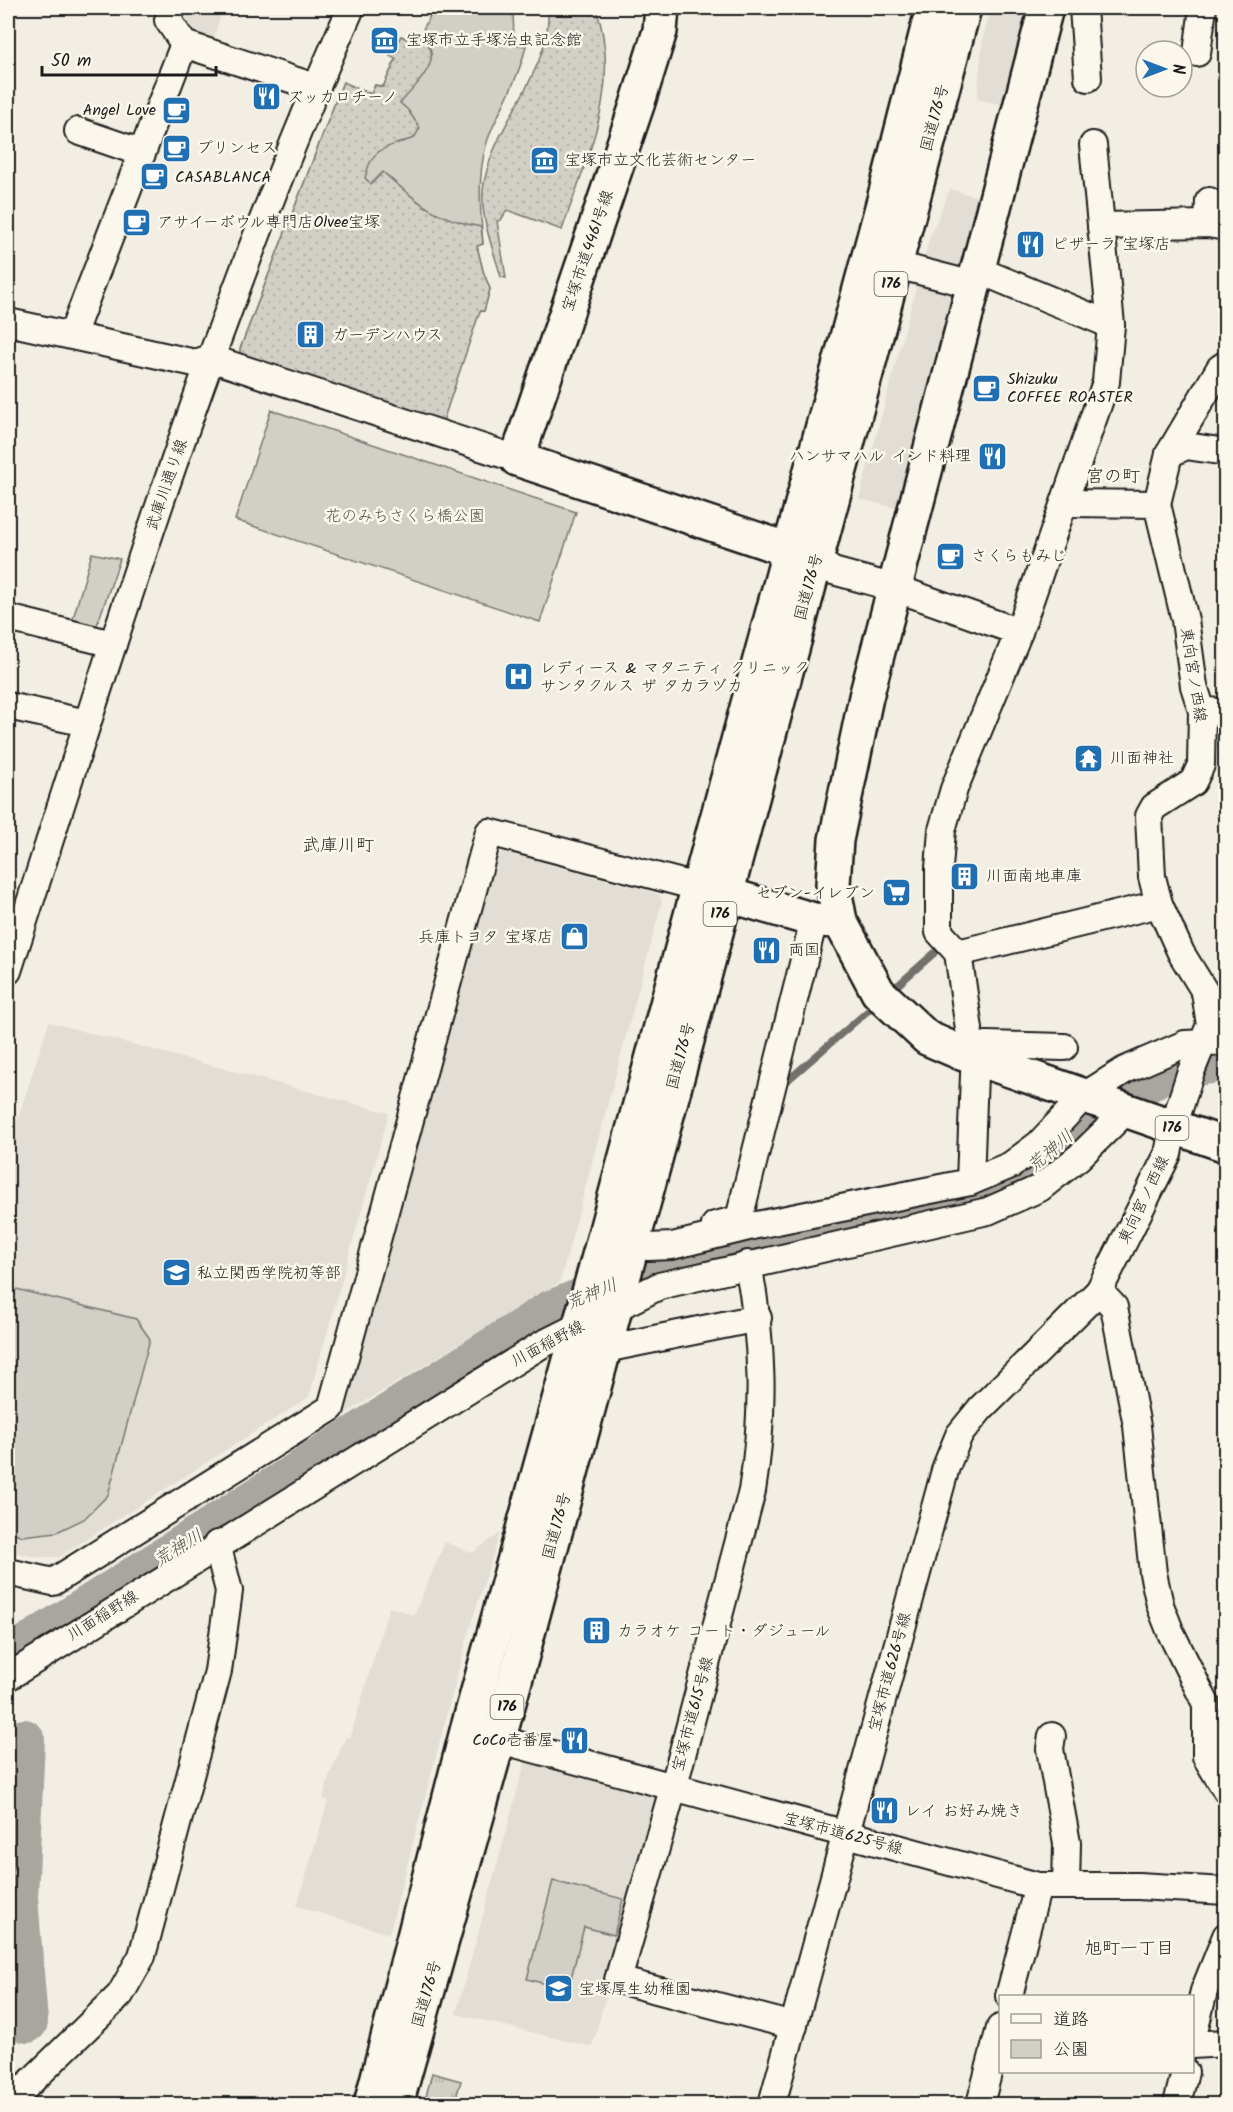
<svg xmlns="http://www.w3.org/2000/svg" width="1233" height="2112" font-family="Kalam,'Klee One',sans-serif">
<defs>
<pattern id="grass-tufts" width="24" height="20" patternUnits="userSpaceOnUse" patternTransform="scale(1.5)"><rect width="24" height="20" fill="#d2cfc6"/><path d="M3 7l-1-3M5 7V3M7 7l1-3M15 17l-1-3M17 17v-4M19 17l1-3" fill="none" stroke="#b4b1aa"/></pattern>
<pattern id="garden-dots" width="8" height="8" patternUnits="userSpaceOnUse" patternTransform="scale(1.5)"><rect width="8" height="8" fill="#d2cfc6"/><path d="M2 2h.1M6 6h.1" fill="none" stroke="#b4b1aa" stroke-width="1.8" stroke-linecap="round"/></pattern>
</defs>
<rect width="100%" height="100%" fill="#f2eee4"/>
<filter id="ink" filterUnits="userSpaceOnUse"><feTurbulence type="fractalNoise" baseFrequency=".0167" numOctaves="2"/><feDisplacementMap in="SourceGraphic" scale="12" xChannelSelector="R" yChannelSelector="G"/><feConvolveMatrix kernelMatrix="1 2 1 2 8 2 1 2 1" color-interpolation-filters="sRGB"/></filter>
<g filter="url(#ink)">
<g fill="#e2ded5">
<path d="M183,8H223L213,40L189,32L179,19Z"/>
<path d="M991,8H1032L1007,106L977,99L983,37Z"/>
<path d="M950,189L978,197L959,277L922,267L929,239Z"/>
<path d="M918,281L955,291L899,509L859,499Z"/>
<path d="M504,852L659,894L662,902L560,1282L337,1419L494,857Z"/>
<path d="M49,1022L389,1113L309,1397L59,1557H37L8,1551V1149Z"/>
<path d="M500,1533L470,1627L389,1934L297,1906L328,1801L323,1799L329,1777L346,1736L350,1738L389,1607L414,1615L445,1542L472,1553Z"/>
<path d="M525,1762L661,1799L592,2047L456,2014Z"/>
</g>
<path fill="url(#grass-tufts)" stroke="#777671" stroke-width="1.5" d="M432,2073L461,2081L454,2104H424Z"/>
<g fill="#d2cfc6" stroke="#777671" stroke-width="1.5">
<path d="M434,8H513L514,44L526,46C519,77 504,102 491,131C476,167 480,206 483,244L477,246L483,271L490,289L484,311L240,349L343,82L371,94L375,85L383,87L396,59L390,56L401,36L416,43Z"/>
<path d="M271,410L576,512L540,622L235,520Z"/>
<path d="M92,553L120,559L96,628L72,622Z"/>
<path d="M8,1287L136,1319L150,1339L108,1495L84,1519L57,1532L22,1536L8,1530Z"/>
<path d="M553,1881L623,1899L614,1935L584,1927L568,1990L527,1979Z"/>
</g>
<g fill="url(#garden-dots)" stroke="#777671" stroke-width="1.5">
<path d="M548,8H596C623,87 587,155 562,230L507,210L501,220L497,221L506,278L501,277C493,248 478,214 484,183C495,120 552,73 548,8Z"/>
<path d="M401,36L415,43L419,37C450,54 415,87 400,103L408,110L420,128L414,138C386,148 372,146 365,178L371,184L383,172C417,202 435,219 481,227L483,244L477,246L483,271L490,289L484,311H480L441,427L240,361V349L343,82L371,94L375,85L383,87L396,59L390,56Z"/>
</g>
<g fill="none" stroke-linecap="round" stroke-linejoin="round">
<g stroke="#716f6b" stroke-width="7">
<path d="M890,992L940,948"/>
<path d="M788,1080L877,1003"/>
</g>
<g stroke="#a9a6a0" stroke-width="42">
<path d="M8,1658L551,1311L661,1267L743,1241L984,1196L1037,1168L1086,1121L1167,1069L1226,1061"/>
<path d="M24,1740L17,1898L27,2022"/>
</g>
<defs>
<g id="street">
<path d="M172,8L168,20L184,44L315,87"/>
<path d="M1083,8L1088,78"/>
<path d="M1197,53L1203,8"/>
<path d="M78,131L142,153"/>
<path d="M1208,224L1209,201"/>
<path d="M1101,226L1208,224L1226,227"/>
<path d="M896,265L974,285"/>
<path d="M978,270L1111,325"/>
<path d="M8,322L195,363L210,358L517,459"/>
<path d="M72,335L184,44"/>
<path d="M1169,454L1186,446L1226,452"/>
<path d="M1066,503L1157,504L1185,620L1194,686L1202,711L1201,765L1193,782L1154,807L1149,816L1152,877L1159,904L1181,953L1205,992L1210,1025L1190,1074L1173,1128L1168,1154L1099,1291L1114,1307L1137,1426L1153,1573L1160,1605L1171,1633L1206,1704V1757L1226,1790"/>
<path d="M1157,504L1169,454L1220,368L1226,364"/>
<path d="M816,559L833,571L895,588L1019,632"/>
<path d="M8,618L113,644"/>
<path d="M8,706L87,723"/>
<path d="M1202,711L1226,712"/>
<path d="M958,953L1159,904"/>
<path d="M8,971C112,647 212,319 351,8"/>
<path d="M969,1029L958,953L939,932V868L942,830L954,789L1019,632L1106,382L1111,325L1093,145"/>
<path d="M981,1060L986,1045L1064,1047"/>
<path d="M970,1182L974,1074"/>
<path d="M715,1225L739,1219L814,920"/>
<path d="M648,1247L672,1246L757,1225L970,1182L1011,1165L1039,1144L1084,1096L1125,1070L1185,1044L1226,1042"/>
<path d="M748,1264C763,1342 765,1412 752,1491L673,1789L618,1980L794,2026"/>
<path d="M605,1349L758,1318"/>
<path d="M8,1572L53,1582L331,1408L489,832L716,892"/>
<path d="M8,1677L541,1345L659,1286L988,1211L1040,1188L1079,1157L1126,1111"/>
<path d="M482,1735L1038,1886H1138L1226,1891"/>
<path d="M1052,1736L1050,1749L1067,1843L1066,1886"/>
<path d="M1009,1996L1038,1886"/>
<path d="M1192,2040L1204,1991L1226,1936"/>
<path d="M1192,2045L1226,2043"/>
<path d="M8,2104L120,1995L142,1956L218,1671L229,1591L217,1544"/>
<path d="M772,2104L946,1467L959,1435L981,1408L1099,1291"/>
<path d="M980,2104L1000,2028"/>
<path d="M1177,2104L1185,2072"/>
</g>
<g id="secondary">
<path d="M662,8L660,31L637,105L517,459L816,559"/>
<path d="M725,894L814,920L840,921"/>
</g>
<g id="highway">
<path d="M1046,8L866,697L836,840L833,884L840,921L878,992L927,1038L964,1054L1226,1145"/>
<path d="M371,2104L467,1731L601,1249L884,200L933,8"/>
<path d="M396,2104L521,1659L964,8"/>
</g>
</defs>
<use href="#street" stroke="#1c1c1c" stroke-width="30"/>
<use href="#secondary" stroke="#1c1c1c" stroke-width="38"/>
<use href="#highway" stroke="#1c1c1c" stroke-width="38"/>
<use href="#street" stroke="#fbf7ec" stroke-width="26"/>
<use href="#secondary" stroke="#fbf7ec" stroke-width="33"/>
<use href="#highway" stroke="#fbf7ec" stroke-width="33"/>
</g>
</g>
<defs>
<symbol id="museum-square" viewBox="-11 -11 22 22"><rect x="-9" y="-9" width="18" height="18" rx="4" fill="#1f6fb2" stroke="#fbf7ec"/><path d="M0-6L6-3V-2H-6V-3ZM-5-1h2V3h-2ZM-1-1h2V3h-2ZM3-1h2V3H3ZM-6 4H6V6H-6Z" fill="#fff"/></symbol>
<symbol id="restaurant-square" viewBox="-11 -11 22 22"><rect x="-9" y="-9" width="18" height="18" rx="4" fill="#1f6fb2" stroke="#fbf7ec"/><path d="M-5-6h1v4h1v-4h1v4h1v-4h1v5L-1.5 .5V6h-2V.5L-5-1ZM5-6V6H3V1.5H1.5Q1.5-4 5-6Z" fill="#fff"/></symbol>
<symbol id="cafe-square" viewBox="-11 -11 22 22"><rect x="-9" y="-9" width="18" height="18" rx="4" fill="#1f6fb2" stroke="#fbf7ec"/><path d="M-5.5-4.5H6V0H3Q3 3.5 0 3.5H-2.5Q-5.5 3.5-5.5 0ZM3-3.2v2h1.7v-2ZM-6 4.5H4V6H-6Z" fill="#fff"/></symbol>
<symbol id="building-square" viewBox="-11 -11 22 22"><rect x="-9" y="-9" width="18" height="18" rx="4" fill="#1f6fb2" stroke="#fbf7ec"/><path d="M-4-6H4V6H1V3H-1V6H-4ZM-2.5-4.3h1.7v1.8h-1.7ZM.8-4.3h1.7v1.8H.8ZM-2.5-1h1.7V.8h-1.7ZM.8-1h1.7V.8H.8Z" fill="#fff"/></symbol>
<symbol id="hospital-square" viewBox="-11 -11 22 22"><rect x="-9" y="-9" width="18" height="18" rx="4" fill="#1f6fb2" stroke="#fbf7ec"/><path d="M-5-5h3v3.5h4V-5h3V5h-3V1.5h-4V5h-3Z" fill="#fff"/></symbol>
<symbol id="temple-square" viewBox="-11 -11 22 22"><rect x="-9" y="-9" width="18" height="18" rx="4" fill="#1f6fb2" stroke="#fbf7ec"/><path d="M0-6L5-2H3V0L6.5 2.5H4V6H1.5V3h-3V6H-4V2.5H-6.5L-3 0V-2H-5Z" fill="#fff"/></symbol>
<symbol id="supermarket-square" viewBox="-11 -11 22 22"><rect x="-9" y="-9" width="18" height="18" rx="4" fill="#1f6fb2" stroke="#fbf7ec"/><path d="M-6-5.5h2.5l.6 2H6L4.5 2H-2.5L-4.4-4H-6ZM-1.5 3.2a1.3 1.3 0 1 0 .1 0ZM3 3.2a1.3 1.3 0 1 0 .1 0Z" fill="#fff"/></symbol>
<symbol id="shop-square" viewBox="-11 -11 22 22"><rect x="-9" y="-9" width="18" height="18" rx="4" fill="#1f6fb2" stroke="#fbf7ec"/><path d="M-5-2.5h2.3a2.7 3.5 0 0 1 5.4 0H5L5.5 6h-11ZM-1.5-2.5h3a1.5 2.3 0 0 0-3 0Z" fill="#fff"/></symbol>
<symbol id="school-square" viewBox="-11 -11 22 22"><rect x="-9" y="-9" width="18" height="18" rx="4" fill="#1f6fb2" stroke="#fbf7ec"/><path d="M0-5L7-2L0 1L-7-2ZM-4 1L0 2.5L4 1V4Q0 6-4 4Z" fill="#fff"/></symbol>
</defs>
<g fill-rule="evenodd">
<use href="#museum-square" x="368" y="24" width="33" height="33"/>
<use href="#restaurant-square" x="250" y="80" width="33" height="33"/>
<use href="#cafe-square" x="160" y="94" width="33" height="33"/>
<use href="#cafe-square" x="160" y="132" width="33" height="33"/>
<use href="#museum-square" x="528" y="144" width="33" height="33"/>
<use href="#cafe-square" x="138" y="160" width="33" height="33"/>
<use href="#cafe-square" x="120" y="206" width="33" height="33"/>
<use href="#restaurant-square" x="1014" y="228" width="33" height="33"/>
<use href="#building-square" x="294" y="318" width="33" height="33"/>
<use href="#cafe-square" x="970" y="372" width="33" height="33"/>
<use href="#restaurant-square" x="976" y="440" width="33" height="33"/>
<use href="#cafe-square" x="934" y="540" width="33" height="33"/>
<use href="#hospital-square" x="502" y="660" width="33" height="33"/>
<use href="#temple-square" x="1072" y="742" width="33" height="33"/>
<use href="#building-square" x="948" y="860" width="33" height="33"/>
<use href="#supermarket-square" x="880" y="876" width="33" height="33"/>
<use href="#shop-square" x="558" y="920" width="33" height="33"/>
<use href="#restaurant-square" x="750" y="934" width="33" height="33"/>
<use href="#school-square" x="160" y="1256" width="33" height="33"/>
<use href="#building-square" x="580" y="1614" width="33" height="33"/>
<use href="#restaurant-square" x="558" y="1724" width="33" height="33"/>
<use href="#restaurant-square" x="868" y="1794" width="33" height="33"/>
<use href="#school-square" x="542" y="1972" width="33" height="33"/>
</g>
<g text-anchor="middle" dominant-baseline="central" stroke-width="5" stroke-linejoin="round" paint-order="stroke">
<g fill="#fbf7ec" stroke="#5f5e5a" stroke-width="1.5">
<rect x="874.5" y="272" width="33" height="24" rx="4.5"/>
<rect x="703.5" y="902" width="33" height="24" rx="4.5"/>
<rect x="1155.5" y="1116" width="33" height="24" rx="4.5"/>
<rect x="490.5" y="1695" width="33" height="24" rx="4.5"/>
</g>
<g font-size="15" font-weight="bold" fill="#1c1c1c">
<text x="891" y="284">176</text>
<text x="720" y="914">176</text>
<text x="1172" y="1128">176</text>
<text x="507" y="1707">176</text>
</g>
<g font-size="16" fill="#1c1c1c" stroke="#fbf7ec" text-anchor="start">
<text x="406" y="40">宝塚市立手塚治虫記念館</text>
<text x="287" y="97">ズッカロチーノ</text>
<text x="156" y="110" text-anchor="end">Angel Love</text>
<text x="197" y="148">プリンセス</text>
<text x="565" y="160">宝塚市立文化芸術センター</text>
<text x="175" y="177">CASABLANCA</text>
<text x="157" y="222">アサイーボウル専門店Olvee宝塚</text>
<text x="1052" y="244">ピザーラ 宝塚店</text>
<text x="332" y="335">ガーデンハウス</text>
<text x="1007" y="379">Shizuku<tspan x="1007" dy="18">COFFEE ROASTER</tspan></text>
<text x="971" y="456" text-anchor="end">ハンサマハル インド料理</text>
<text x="971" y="556">さくらもみじ</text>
<text x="540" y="668">レディース &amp; マタニティ クリニック<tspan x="540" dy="18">サンタクルス ザ タカラヅカ</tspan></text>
<text x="1110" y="758">川面神社</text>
<text x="986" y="876">川面南地車庫</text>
<text x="875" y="893" text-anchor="end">セブン-イレブン</text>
<text x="553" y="937" text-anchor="end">兵庫トヨタ 宝塚店</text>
<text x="788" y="950">両国</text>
<text x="197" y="1273">私立関西学院初等部</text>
<text x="617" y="1631">カラオケ コート・ダジュール</text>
<text x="554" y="1740" text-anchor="end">CoCo壱番屋</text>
<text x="905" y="1811">レイ お好み焼き</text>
<text x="579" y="1989">宝塚厚生幼稚園</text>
</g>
<g font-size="16" fill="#1c1c1c" stroke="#fbf7ec">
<text transform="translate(935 118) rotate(-75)">国道176号</text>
<text transform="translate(588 251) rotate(-71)">宝塚市道4461号線</text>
<text transform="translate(167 485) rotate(-71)">武庫川通り線</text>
<text transform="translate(809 587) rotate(-75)">国道176号</text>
<text transform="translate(1193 675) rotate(81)">東向宮ノ西線</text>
<text transform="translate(681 1056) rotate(-75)">国道176号</text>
<text transform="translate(1144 1200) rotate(-64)">東向宮ノ西線</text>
<text transform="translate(548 1344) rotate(-28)">川面稲野線</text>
<text transform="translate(557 1526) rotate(-75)">国道176号</text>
<text transform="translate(103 1616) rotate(-32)">川面稲野線</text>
<text transform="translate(890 1672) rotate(-75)">宝塚市道626号線</text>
<text transform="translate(693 1714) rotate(-75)">宝塚市道615号線</text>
<text transform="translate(843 1834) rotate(15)">宝塚市道625号線</text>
<text transform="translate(427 1994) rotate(-74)">国道176号</text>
</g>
<g font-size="16" fill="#53524f" stroke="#fbf7ec">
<text x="405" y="516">花のみちさくら橋公園</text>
</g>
<g font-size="18" fill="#1c1c1c" stroke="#fbf7ec">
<text x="1113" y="477">宮の町</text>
<text x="338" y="846">武庫川町</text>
<text x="1129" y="1949">旭町一丁目</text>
</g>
<g font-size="18" font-style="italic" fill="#545351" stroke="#fbf7ec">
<text transform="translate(1051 1152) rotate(-41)">荒神川</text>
<text transform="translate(592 1295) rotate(-22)">荒神川</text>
<text transform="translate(179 1549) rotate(-32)">荒神川</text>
</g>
</g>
<rect width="1233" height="2112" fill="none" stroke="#fbf7ec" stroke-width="30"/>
<rect x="15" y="15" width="1203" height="2082" fill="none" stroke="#1c1c1c" stroke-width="2" filter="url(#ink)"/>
<rect x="999" y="1995" width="195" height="78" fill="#fbf7ec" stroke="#a29f99" stroke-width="1.5"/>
<rect x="1011" y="2014" width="30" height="9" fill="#fbf7ec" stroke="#a29f99" stroke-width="1.5"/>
<text x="1053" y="2025" font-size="18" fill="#1c1c1c">道路</text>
<rect x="1011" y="2040" width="30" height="18" fill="#d2cfc6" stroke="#a29f99" stroke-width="1.5"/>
<text x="1053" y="2055" font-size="18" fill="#1c1c1c">公園</text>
<g transform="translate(1164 69) rotate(90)"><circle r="28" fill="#fbf7ec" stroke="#a29f99" stroke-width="1.5"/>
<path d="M0-4.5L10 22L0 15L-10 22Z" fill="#1f6fb2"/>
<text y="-9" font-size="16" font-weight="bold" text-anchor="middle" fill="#1c1c1c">N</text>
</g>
<path d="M42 66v9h174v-9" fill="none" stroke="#1c1c1c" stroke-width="3"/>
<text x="51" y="66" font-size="18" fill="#1c1c1c" stroke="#fbf7ec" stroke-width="4.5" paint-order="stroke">50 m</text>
</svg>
